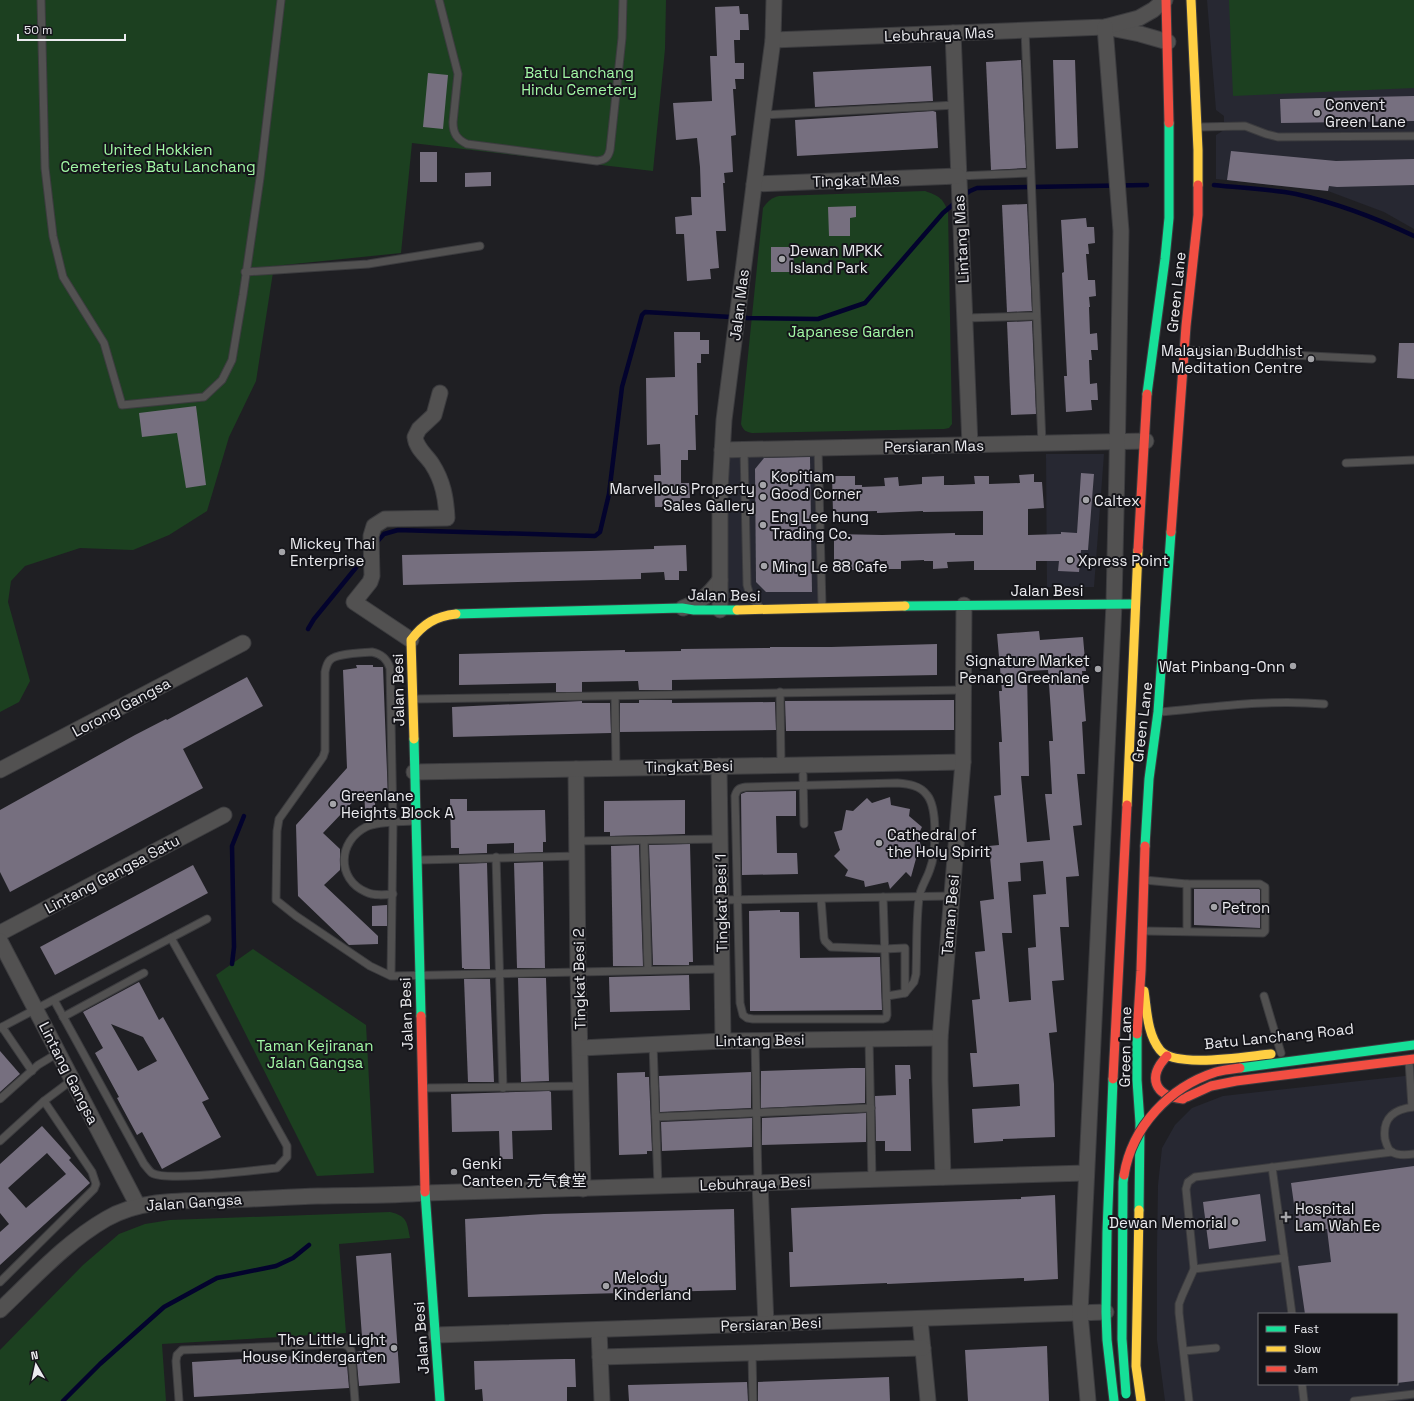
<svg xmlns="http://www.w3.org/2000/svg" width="1414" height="1401" font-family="'Space Grotesk','Noto Sans SC',sans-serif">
<rect width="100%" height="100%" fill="#1f1f23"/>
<g fill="#272832" fill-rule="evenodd">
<path d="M1207,0H1414V229L1384,212L1328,191L1216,179V135L1224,130V116L1216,110Z"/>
<path d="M818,448L822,609L720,610L722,450Z"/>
<path d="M1046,454H1104L1094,587H1047Z"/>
<path d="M1414,1075V1399L1400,1401H1165L1157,1340V1249L1158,1185L1162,1148L1175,1125L1192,1108L1223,1096ZM1259,1314H1397V1384H1259Z"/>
</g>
<g fill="#1c4020">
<path d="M0,0H666L665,49L653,171L412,143L401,253L274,266L256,381L229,437L207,511L169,535L133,550L80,548L25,566L11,581L8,602L30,681L19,702L0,712Z"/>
<path d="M1229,0H1414V88L1233,96Z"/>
<path d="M925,191C939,196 943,198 948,212L952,424L949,428L944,429L752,433C746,432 743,430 741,424L763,208C768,201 771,198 779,196Z"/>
<path d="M253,949L366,1025L374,1173L317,1176L216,975Z"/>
<path d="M390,1212C407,1216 407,1222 410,1238L339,1244L346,1333L162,1344L166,1401H0V1350L83,1265L119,1234L145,1224L170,1220Z"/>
</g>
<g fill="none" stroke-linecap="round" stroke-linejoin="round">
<g stroke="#03032d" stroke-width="4.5">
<path d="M1214,185C1241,188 1269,189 1296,194C1337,203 1376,218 1414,236"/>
<path d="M963,196L970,191L977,188L1147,185"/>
<path d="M375,544L384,534L398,530L595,536L600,532L609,494L622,387L642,315L645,312L748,318L818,319L865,303L943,213L956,202"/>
<path d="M308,629L314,619L368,553"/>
<path d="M232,964L234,947L232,846L244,816"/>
<path d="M63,1401L100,1364L164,1307L217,1278L276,1266L293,1258L309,1245"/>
</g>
</g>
<g fill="#766f7f" fill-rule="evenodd">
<path d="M739,6L740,14H748L749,30H740V40H734L735,63H744V79H735L736,89H733L736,135L731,136L733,172L724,173L725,183H723L726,231H716L719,268L710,269L711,279L687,281L684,234H676L675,217L692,215L691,197H701L700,167L697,138L676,140L673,103L712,101L710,56H717L715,7Z"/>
<path d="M1021,60L1026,168L991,170L986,62Z"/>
<path d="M1053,60H1075L1078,148L1056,149Z"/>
<path d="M931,66L933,101L815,107L813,72Z"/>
<path d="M428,73L448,75L443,129L423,127Z"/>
<path d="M1414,96V121L1281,123L1280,99Z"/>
<path d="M933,111L936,112L938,148L797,156L795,120Z"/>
<path d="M1231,151L1336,161L1414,159V185L1337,187L1329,186L1328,191L1227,180Z"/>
<rect x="420" y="152" width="17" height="30"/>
<path d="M491,172V186L465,187V173Z"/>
<path d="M1027,204L1032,311L1007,312L1002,205Z"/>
<path d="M856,206V217L850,218V236H829L828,207Z"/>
<path d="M1086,218L1087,227H1094L1095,243L1088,244L1089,254H1086L1088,280H1095L1096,296L1089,297L1090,307H1089L1090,334L1097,333L1098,350H1091L1092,360H1089L1090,384L1097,383L1098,400H1091L1092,410L1066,412L1064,376H1067L1062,273L1064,272L1061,220Z"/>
<path d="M771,247H793L794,272H771Z"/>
<path d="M1032,321L1036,414L1011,415L1007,322Z"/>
<path d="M674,332H700V340H709V354H701V363H697L698,415H695L696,450H688V460H681V483H689L690,498H682V507H655L654,475H661L660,444L647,445L646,378L675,377Z"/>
<path d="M1399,343H1414V379L1397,378Z"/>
<path d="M196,406L206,485L186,488L177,433L142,437L139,413Z"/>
<path d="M810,457L812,592H766L756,582L755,469L764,458Z"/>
<path d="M1081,473L1094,474L1088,550H1081L1079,572L1058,571L1059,561H1036V570H974V561L947,562L948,568L933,569V561H924V560L901,561V569H887V561L864,562V570H834V534L882,535L955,533V535H983V511L923,512V511L877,513V511L833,512L832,476H855V485H862V487L885,486L884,478L898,477L899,486L922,484V477L944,476V485H952L975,484L974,476H989V484L1020,483L1019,475L1034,474V482H1042L1044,508L1028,509V535L1061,534V532L1077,533Z"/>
<path d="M686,545L687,571H679V580H665L664,572L641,573V579L403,585L402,555L590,551L654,549V546Z"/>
<path d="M1039,631L1040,640L1083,637L1086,671H1082L1086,721L1082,722L1085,774H1077L1082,825L1073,826L1079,876L1066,877L1069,927H1060L1064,980L1052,981L1057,1032L1049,1033L1054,1084L1055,1137L1003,1139V1141L974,1143L972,1109L1020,1106L1019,1084L973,1087L970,1053H977L972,1000L980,999L975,952L985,951L980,901L994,899L989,846L999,845L994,796L1001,795L999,742H1002L999,691H1002L997,634ZM1048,670L1053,741H1049L1052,794H1045L1050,840L1027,842L1021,776H1029L1027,671ZM1043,861L1046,894L1033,895L1036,947L1028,948L1031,1000L1009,1002L1002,933H1012L1008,882L1021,881L1020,863Z"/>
<path d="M937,644V675L672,680V690H639L638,681L582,682V692H556V683L459,685V654L625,650V652L681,651V649L770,648V647H831Z"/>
<path d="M356,665H373V667H383L388,798L375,799V809H365L364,790L323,833L340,849V870L324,885L378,936V944L349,945L298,896L296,825L347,768L343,670L357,668Z"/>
<path d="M247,677L263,706L183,749L203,788L10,892L0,872V810L135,735L166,719L167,720Z"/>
<path d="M639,700H672V703L775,702L776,730L620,732V703H639Z"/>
<path d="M954,700V730L786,731L785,701Z"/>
<path d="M582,701V703H610L611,733L453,737L452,707Z"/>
<path d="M796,791V816H776L777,853H797L798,874L742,875L741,794L746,792Z"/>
<path d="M890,797L891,805L910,809L909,816L922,827L918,835L923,854L917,855L911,877L906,872L890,889L888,882L865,887L864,881L845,876L848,870L834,856L840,850L834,832L842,830L846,810L853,811L867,798L872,803Z"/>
<path d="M450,799H467V811L545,810L546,842H543V852L514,853V843L487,844V853L459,854V848H451Z"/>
<path d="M685,800V834L610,836V832H604V801Z"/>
<path d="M690,844L693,962H689V965H653L649,845Z"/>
<path d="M639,845L643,966H613L611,846Z"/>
<path d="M543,862L545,968H517L514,863Z"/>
<path d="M487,863L490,969H464V968H462L459,864Z"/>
<path d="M193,865L208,893L55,975L40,947Z"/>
<path d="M1194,889H1259L1260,890V928L1194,925Z"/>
<path d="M387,905V926H372V906Z"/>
<path d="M780,910V912H799L800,958L880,957L882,1010L750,1011L749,911Z"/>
<path d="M689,975L690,1010L610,1012L609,977Z"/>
<path d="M518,978H546L549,1081L521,1082Z"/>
<path d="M464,979H490L494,1082H468Z"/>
<path d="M139,982L159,1020L163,1017L209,1099L202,1102L221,1137L162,1169L142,1132L137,1135L117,1098L119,1097L95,1053L103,1048L83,1012ZM111,1024L143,1037L157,1061L138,1071Z"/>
<path d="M0,1051L20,1074L0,1092Z"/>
<path d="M895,1065H910L911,1079H909L911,1151H885V1141H876L875,1096L896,1095Z"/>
<path d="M852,1068H865V1103L761,1108V1071Z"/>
<path d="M645,1072V1077H649L652,1151H647V1154L619,1155L617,1073Z"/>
<path d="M751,1072V1108L660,1112L659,1076Z"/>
<path d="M549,1091L551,1092L552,1130L512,1131L513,1159H500L499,1131L452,1132L451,1094Z"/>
<path d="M866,1113V1142L762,1145V1118Z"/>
<path d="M752,1118V1147L662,1151L661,1122Z"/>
<path d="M42,1126L71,1158L69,1160L90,1183L0,1265V1232L9,1224L0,1213V1164ZM47,1153L66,1174L26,1208L8,1188Z"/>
<path d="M1414,1166V1381L1397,1383V1314H1305L1298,1266L1331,1262L1327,1229L1298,1233L1291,1183Z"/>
<path d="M1260,1194L1266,1241L1209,1249L1203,1202Z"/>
<path d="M1055,1195L1058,1279L1024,1281V1278L887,1284V1283L790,1287L789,1252H793L791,1208L1021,1199V1197Z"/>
<path d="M734,1209L736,1290L468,1297L465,1219L544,1214Z"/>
<path d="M391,1253L400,1383L359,1386L356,1352L362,1351L363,1350L356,1256Z"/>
<path d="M1047,1346L1049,1401H968L965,1350Z"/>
<path d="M346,1353L349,1388L194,1397L192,1362Z"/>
<path d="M565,1359H575L576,1387H567V1401H483L482,1389L475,1390L474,1361Z"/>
<path d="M889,1377L890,1401H758V1382Z"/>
<path d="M747,1382L748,1401H629L628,1385Z"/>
</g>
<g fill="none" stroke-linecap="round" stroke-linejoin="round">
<defs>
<g id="lane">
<path d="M41,0L45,168L53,236L63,277L104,343L122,405L204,397L222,380L232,360L243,295L260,178L281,0"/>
<path d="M439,0L458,74L453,122C453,134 457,139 467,144L597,161C605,160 608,158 610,150L622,38L623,0"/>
<path d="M1025,30L1042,444"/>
<path d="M763,115L956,105"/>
<path d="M1199,127L1245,126L1266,134L1278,137L1414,136"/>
<path d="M958,176L1030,173"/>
<path d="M245,272L368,264L480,246"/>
<path d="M965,318L1036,316"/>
<path d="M1187,350L1372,359"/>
<path d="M818,448L822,606"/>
<path d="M744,450L747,585C749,593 751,599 758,605"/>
<path d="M1346,463L1414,460"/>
<path d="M780,692L781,765"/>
<path d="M615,697L616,768"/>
<path d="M415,699C598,697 781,692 963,690"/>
<path d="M1160,712C1215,707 1269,699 1324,704"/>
<path d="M803,775L804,824"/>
<path d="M577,841L720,839"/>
<path d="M644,841L648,970"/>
<path d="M496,857L503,1088"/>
<path d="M419,860L578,856"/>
<path d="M1144,880L1187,884H1260L1265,887V931L1263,933L1144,931"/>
<path d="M393,894C384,895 374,896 366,892C336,879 338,841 366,827C378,821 400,822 414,821"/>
<path d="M883,897L887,1015L886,1018L883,1019H753L747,1018L743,1015L740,1003L735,796C737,789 739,788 746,787L897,783C908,784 920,785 927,795C938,808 936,854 930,869C927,879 920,888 919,898C916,922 917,949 916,974L914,982L905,993L887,996"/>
<path d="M821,899L824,938L825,941L831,947L884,949L905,948V993"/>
<path d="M722,900L951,896"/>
<path d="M1187,931V884"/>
<path d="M391,976L393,823L390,668C387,659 382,654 372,652C362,653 337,653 330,660C327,663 326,667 325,672V751L323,757L279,819L277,831L276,900L296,916L370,966L391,976L722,969"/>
<path d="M1264,996L1281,1053"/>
<path d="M54,1000L144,1164C146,1166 149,1171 152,1173C166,1182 256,1170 277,1168L287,1157V1146L171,938"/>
<path d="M63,1017L144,973"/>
<path d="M2,1027L32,1071"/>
<path d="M0,1028L207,919"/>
<path d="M869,1039L872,1179"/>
<path d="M755,1040L758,1183"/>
<path d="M653,1044L658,1186"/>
<path d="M1409,1061L1412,1107"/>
<path d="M425,1088L581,1086"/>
<path d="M0,1099L38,1065L58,1053"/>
<path d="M44,1101L72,1080"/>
<path d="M1414,1107C1395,1109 1382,1117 1385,1139C1386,1143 1388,1150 1392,1152C1398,1156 1407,1155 1414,1154"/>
<path d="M656,1117L871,1108"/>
<path d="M0,1141L44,1101L92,1172L96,1184L94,1189L0,1282"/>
<path d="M1272,1167L1292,1314"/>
<path d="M1194,1269L1284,1258"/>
<path d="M1184,1351L1216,1348"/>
<path d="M752,1353L753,1401"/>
<path d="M1302,1384L1304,1401"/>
<path d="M179,1401L176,1361L177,1355L182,1350L343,1344L348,1346L351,1350L355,1401"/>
<path d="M1189,1401L1179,1313V1304L1182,1296L1194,1269L1186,1189L1188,1182L1195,1177L1392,1152"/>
<path d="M1354,1401L1414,1394"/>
</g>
<g id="street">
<path d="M1110,28L1140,34L1168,42"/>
<path d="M953,33L970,445"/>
<path d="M773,40L1105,27L1139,18L1153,10L1165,0"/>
<path d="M754,184L958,176"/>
<path d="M722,450L1146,441"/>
<path d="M683,608C703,600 707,597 720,580"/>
<path d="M720,610V490L724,420L763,115L773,40L774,0"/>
<path d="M411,640L354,602L370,582L372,576L371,536L374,526L385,519L447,518C446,498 443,481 432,464C426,455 416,448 415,437L419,429L434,415L440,393"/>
<path d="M719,766L723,1041"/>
<path d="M576,769L578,971L583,1189"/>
<path d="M0,770L243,643"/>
<path d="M414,772L963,762"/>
<path d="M0,933L224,815"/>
<path d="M0,941L138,1206"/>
<path d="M581,1048L723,1041L940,1038"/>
<path d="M943,1177L940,1080V1038L963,762L964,605"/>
<path d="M760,1183L766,1324"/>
<path d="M0,1310C33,1279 66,1242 106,1219C142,1198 187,1201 227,1200C258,1199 288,1197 318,1196C354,1195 389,1196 425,1193L1086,1173"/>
<path d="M920,1319L928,1401"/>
<path d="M599,1330L602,1401"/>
<path d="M436,1335L1106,1312"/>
<path d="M600,1357L923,1348"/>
<path d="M1088,1401L1080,1313L1114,604L1117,465L1121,231L1105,27"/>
</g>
<g id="fast">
<path d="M1147,394L1165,259L1169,218V123"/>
<path d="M905,606L1135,604"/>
<path d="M456,614L682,608L694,610H737"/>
<path d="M414,739L421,1016"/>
<path d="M1145,846L1149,779L1158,712L1171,532"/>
<path d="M1137,1034V1080L1140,1123L1139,1210"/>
<path d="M1240,1068L1414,1045"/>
<path d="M1113,1079L1107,1232L1106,1312L1107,1340L1114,1401"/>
<path d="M425,1192L440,1401"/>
</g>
<g id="slow">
<path d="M1191,0L1198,150V185"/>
<path d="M737,610L905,606"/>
<path d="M414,739L411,640C423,624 436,616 456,614"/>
<path d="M1127,805L1138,550"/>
<path d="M1144,991C1147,1010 1147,1034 1160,1050C1175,1069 1248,1056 1271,1054"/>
<path d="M1139,1210L1136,1366L1141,1401"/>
</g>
<g id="jam">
<path d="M1166,0L1169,123"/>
<path d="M1171,532L1186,326L1198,215V185"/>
<path d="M1138,550L1147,394"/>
<path d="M421,1016L425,1192"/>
<path d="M1137,1034L1141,971L1145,846"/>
<path d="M1167,1056C1147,1077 1154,1096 1183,1099"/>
<path d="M1113,1079L1127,805"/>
<path d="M1187,1097L1211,1086L1236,1081L1414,1059"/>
</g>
</defs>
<use href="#lane" stroke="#3c3c3f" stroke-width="9"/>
<use href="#street" stroke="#3c3c3f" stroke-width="17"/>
<use href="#fast" stroke="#3c3c3f" stroke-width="11"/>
<use href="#slow" stroke="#3c3c3f" stroke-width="11"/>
<use href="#jam" stroke="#3c3c3f" stroke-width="11"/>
<use href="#lane" stroke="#525151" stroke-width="7"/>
<use href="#street" stroke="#525151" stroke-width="15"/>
<use href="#fast" stroke="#16e098" stroke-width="9"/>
<use href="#slow" stroke="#ffcf43" stroke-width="9"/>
<use href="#jam" stroke="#f24e42" stroke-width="9"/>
<defs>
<path id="fast-bridge" d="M1124,1175L1123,1182L1122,1339L1126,1394"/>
<path id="jam-bridge" d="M1124,1175C1132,1127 1169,1087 1216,1072C1223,1070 1232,1069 1240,1068"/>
</defs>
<use href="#fast-bridge" stroke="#3c3c3f" stroke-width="11" stroke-linecap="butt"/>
<use href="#jam-bridge" stroke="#3c3c3f" stroke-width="11" stroke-linecap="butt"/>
<use href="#fast-bridge" stroke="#16e098" stroke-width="9"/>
<use href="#jam-bridge" stroke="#f24e42" stroke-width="9"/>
</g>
<g fill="#a4a4a8" stroke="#15151a" stroke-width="1.5">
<circle cx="1317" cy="113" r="4"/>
<circle cx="782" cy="259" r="4"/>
<circle cx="1311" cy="359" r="4"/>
<circle cx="763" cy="485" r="4"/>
<circle cx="763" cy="497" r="4"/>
<circle cx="1086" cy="500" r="4"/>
<circle cx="763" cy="525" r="4"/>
<circle cx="282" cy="552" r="4"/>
<circle cx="1070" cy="560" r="4"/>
<circle cx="764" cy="566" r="4"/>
<circle cx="1293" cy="666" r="4"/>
<circle cx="1098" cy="669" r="4"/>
<circle cx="333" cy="804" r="4"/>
<circle cx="879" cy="843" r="4"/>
<circle cx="1214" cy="907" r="4"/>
<circle cx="454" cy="1172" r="4"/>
<path d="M1284 1211h4v4h4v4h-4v4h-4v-4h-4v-4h4z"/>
<circle cx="1235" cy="1222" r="4"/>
<circle cx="606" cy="1286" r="4"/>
<circle cx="394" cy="1348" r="4"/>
</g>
<g text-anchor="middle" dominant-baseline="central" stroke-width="4" stroke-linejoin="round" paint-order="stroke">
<g font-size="15" fill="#ebebef" stroke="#15151a">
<text transform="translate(939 34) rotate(-2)">Lebuhraya Mas</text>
<text transform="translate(856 180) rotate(-2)">Tingkat Mas</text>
<text transform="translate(961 239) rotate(-93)">Lintang Mas</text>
<text transform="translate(1176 292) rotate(-84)">Green Lane</text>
<text transform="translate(739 305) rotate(-83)">Jalan Mas</text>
<text transform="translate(934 446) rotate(-1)">Persiaran Mas</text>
<text x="1047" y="590">Jalan Besi</text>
<text transform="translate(724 595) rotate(1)">Jalan Besi</text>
<text transform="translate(398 690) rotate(-91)">Jalan Besi</text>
<text transform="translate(121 707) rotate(-28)">Lorong Gangsa</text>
<text transform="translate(1142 722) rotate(-83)">Green Lane</text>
<text transform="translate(689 766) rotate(-1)">Tingkat Besi</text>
<text transform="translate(112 874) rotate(-28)">Lintang Gangsa Satu</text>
<text transform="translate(721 903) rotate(-91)">Tingkat Besi 1</text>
<text transform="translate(950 915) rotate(-85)">Taman Besi</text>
<text transform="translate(579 979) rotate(-91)">Tingkat Besi 2</text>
<text transform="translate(406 1014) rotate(-92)">Jalan Besi</text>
<text transform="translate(1279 1036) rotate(-6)">Batu Lanchang Road</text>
<text transform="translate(760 1040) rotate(-1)">Lintang Besi</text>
<text transform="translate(1125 1047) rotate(-89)">Green Lane</text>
<text transform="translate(69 1073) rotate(63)">Lintang Gangsa</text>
<text transform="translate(755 1183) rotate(-2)">Lebuhraya Besi</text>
<text transform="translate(194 1202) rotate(-4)">Jalan Gangsa</text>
<text transform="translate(771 1324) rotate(-2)">Persiaran Besi</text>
<text transform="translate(421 1338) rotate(-94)">Jalan Besi</text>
</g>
<g font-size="15" fill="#a2f8a5" stroke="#15151a">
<text x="579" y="72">Batu Lanchang<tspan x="579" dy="17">Hindu Cemetery</tspan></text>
<text x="158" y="149">United Hokkien<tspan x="158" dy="17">Cemeteries Batu Lanchang</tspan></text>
<text x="851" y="331">Japanese Garden</text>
<text x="315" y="1045">Taman Kejiranan<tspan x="315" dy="17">Jalan Gangsa</tspan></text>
</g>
<g font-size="15" fill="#ebebef" stroke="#15151a" text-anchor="start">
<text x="1325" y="104">Convent<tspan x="1325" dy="17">Green Lane</tspan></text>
<text x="790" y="250">Dewan MPKK<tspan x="790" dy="17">Island Park</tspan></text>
<text x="1303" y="350" text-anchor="end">Malaysian Buddhist<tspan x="1303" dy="17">Meditation Centre</tspan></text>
<text x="771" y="476">Kopitiam<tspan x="771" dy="17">Good Corner</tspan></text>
<text x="755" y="488" text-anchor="end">Marvellous Property<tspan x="755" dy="17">Sales Gallery</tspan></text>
<text x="1094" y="500">Caltex</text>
<text x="771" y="516">Eng Lee hung<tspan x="771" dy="17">Trading Co.</tspan></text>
<text x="290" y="543">Mickey Thai<tspan x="290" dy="17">Enterprise</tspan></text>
<text x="1078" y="560">Xpress Point</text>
<text x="772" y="566">Ming Le 88 Cafe</text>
<text x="1090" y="660" text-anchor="end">Signature Market<tspan x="1090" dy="17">Penang Greenlane</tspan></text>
<text x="1285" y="666" text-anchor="end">Wat Pinbang-Onn</text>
<text x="341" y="795">Greenlane<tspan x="341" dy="17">Heights Block A</tspan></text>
<text x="887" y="834">Cathedral of<tspan x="887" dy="17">the Holy Spirit</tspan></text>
<text x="1222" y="907">Petron</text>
<text x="462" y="1163">Genki<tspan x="462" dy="17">Canteen 元气食堂</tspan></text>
<text x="1295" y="1208">Hospital<tspan x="1295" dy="17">Lam Wah Ee</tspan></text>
<text x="1227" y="1222" text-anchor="end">Dewan Memorial</text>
<text x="614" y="1277">Melody<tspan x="614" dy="17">Kinderland</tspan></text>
<text x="386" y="1339" text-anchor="end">The Little Light<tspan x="386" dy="17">House Kindergarten</tspan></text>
</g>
</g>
<rect x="1258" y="1313" width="140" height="72" fill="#15151a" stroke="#6b6b6f"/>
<rect x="1266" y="1326" width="20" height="6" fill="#16e098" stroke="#6b6b6f"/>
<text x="1294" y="1333" font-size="12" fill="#ebebef">Fast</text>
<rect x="1266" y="1346" width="20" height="6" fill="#ffcf43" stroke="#6b6b6f"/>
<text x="1294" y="1353" font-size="12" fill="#ebebef">Slow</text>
<rect x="1266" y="1366" width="20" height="6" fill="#f24e42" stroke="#6b6b6f"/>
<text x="1294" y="1373" font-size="12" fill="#ebebef">Jam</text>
<g transform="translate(36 1365) rotate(351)" stroke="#15151a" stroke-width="3" paint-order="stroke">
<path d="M0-3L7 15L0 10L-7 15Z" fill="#ebebef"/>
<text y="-6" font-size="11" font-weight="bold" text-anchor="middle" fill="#ebebef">N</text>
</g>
<path d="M18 34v6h107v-6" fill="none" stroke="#ebebef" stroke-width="2"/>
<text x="24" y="34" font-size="12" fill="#ebebef" stroke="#15151a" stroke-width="3" paint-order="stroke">50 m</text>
</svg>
